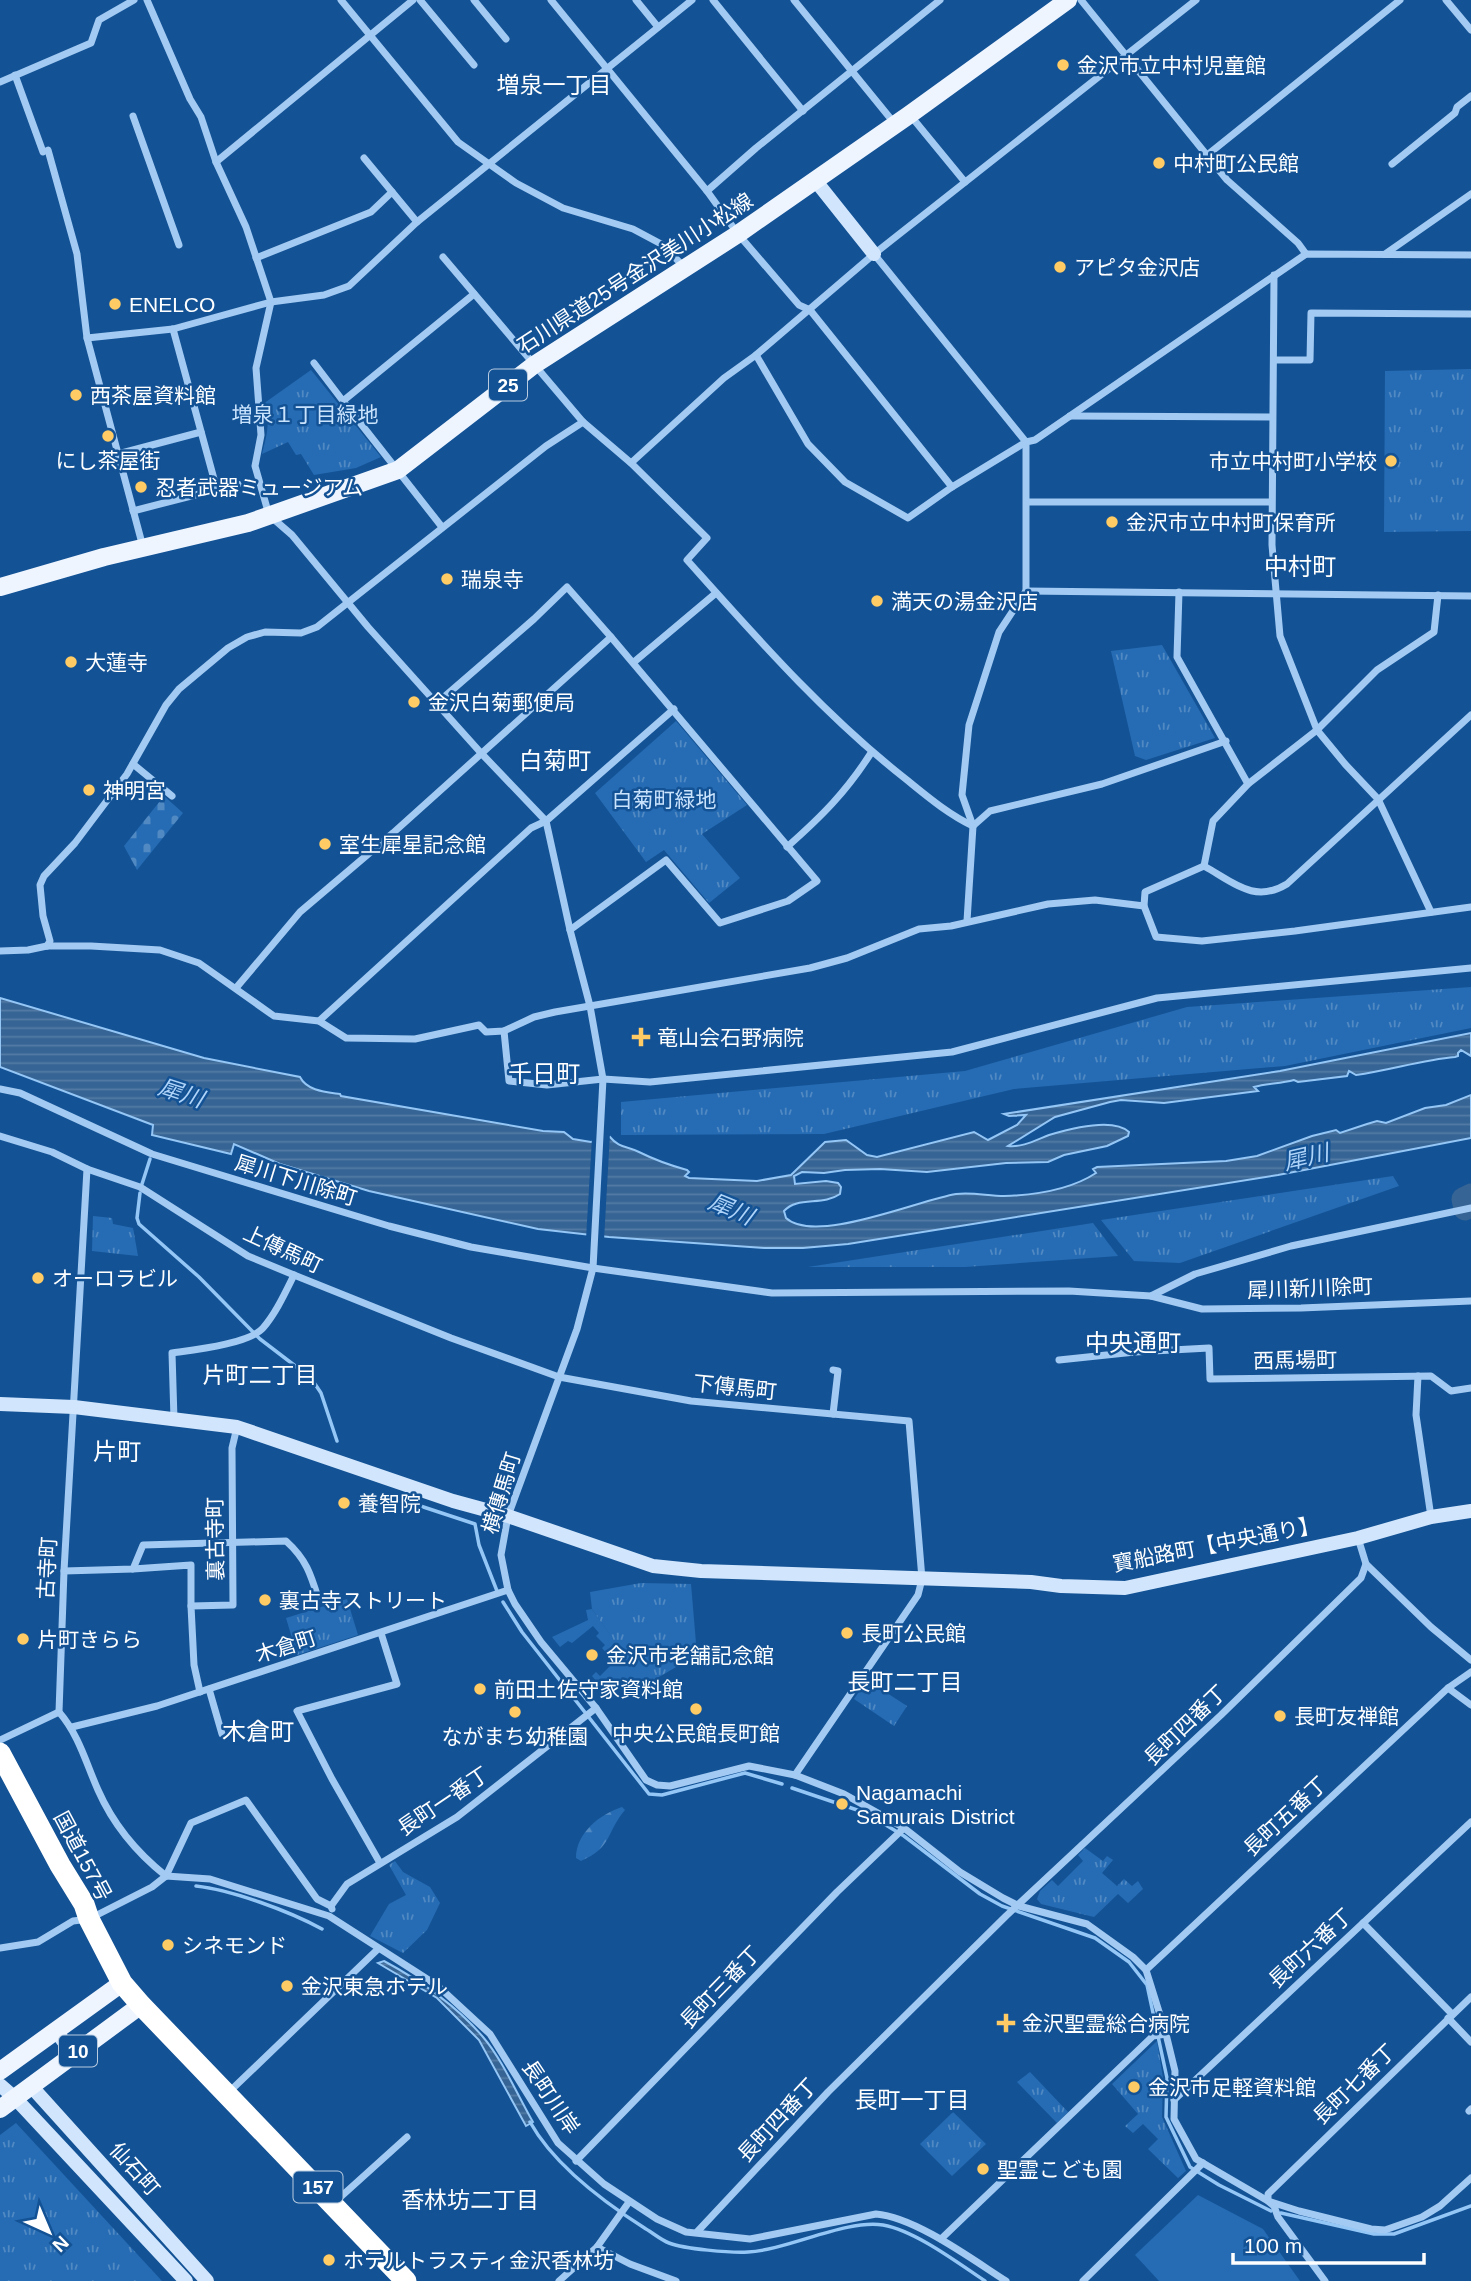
<svg xmlns="http://www.w3.org/2000/svg" width="1471" height="2281" font-family="Helvetica,'Noto Sans JP',sans-serif">
<defs>
<pattern id="forest-firs" width="22" height="20" patternUnits="userSpaceOnUse" patternTransform="scale(1.75)"><rect width="22" height="20" fill="#266cb4"/><path d="M5 1l3.5 6h-7zM16 11l3.5 6h-7z" fill="#5189c3"/></pattern>
<pattern id="cemetery-stones" width="16" height="16" patternUnits="userSpaceOnUse" patternTransform="scale(1.75)"><rect width="16" height="16" fill="#266cb4"/><path d="M2 7V4a2 2 0 0 1 4 0v3zM10 15v-3a2 2 0 0 1 4 0v3z" fill="#5189c3"/></pattern>
<pattern id="park-tufts" width="24" height="20" patternUnits="userSpaceOnUse" patternTransform="scale(1.75)"><rect width="24" height="20" fill="#266cb4"/><path d="M3 7l-1-3M5 7V3M7 7l1-3M15 17l-1-3M17 17v-4M19 17l1-3" fill="none" stroke="#5189c3"/></pattern>
<pattern id="water-rules" width="6" height="5" patternUnits="userSpaceOnUse" patternTransform="scale(1.75)"><rect width="6" height="5" fill="#366494"/><path d="M0 2.5h6" fill="none" stroke="#547ba4"/></pattern>
</defs>
<rect width="100%" height="100%" fill="#135295"/>
<g fill="#266cb4">
<path d="M592,1609L641,1678L621,1688L619,1685L605,1692L592,1676L596,1672L600,1676L614,1662L602,1648L605,1645L596,1636L599,1633L593,1626L572,1643L568,1641L560,1647L552,1637L588,1620L586,1610Z"/>
<path d="M1198,2195L1263,2229L1300,2281H1159L1135,2255Z"/>
</g>
<path fill="url(#forest-firs)" d="M622,1807L625,1810C606,1832 613,1847 581,1861L576,1858C576,1833 600,1814 622,1807Z"/>
<path fill="url(#cemetery-stones)" d="M164,796L183,813L137,870L124,846Z"/>
<g fill="url(#park-tufts)">
<path d="M1471,369V531L1384,532L1385,371Z"/>
<path d="M311,370L381,457L356,468L314,475L301,454L296,455L288,442L262,454C266,438 272,420 263,404Z"/>
<path d="M1162,645L1215,738L1146,760L1135,756L1111,651Z"/>
<path d="M676,721L747,805L702,834L740,878L709,903L664,850L646,862L595,793Z"/>
<path d="M1471,987V1028L1285,1066L1014,1089L824,1134L621,1135V1102L965,1071L1187,1007Z"/>
<path d="M1393,1176L1399,1186L1180,1263L1134,1261L1101,1220Z"/>
<path d="M93,1216L112,1218L113,1224L133,1228L138,1256L92,1251Z"/>
<path d="M1093,1223L1118,1256L965,1267H808Z"/>
<path d="M641,1583L691,1584L697,1655L645,1685L592,1609L590,1592Z"/>
<path d="M347,1599L358,1635L297,1655L286,1618Z"/>
<path d="M867,1680L907,1706L894,1726L854,1699Z"/>
<path d="M1085,1848L1103,1861L1107,1856L1113,1860L1102,1873L1117,1886L1124,1879L1132,1886L1138,1881L1143,1889L1128,1903L1118,1894L1094,1917L1041,1904L1037,1899L1040,1891L1052,1880L1058,1886L1083,1861L1078,1855Z"/>
<path d="M395,1861L403,1872L430,1887L440,1903L427,1930L403,1953L370,1936L389,1904L406,1895L389,1865Z"/>
<path d="M1157,2041L1163,2078L1162,2117L1186,2171L1178,2178L1148,2149L1158,2139L1143,2124L1133,2133L1125,2126L1138,2114L1112,2084Z"/>
<path d="M1030,2072L1068,2112L1057,2123L1017,2082Z"/>
<path d="M953,2112L986,2144L952,2176L920,2144Z"/>
<path d="M16,2123L162,2281H0V2135Z"/>
</g>
<g fill="url(#water-rules)" stroke="#94c6f6" stroke-width="2">
<path d="M0,998L204,1058L300,1077C307,1091 326,1092 340,1094L341,1096L543,1131L564,1132L573,1139L591,1142L610,1137C619,1148 627,1146 639,1152C655,1160 669,1165 687,1170L689,1172L685,1176L689,1178L757,1181L791,1175L825,1142L846,1140L867,1155L877,1157L974,1132L988,1140L1017,1125L1026,1115L1009,1116L1004,1114L1280,1071L1471,1033V1056L1461,1050L1458,1053V1056L1455,1057C1422,1060 1391,1070 1356,1075L1349,1071L1347,1076L1298,1082L1294,1080C1280,1084 1266,1083 1254,1087L1258,1091L1164,1103L1121,1100L1110,1102L1055,1117L1008,1146C1021,1148 1036,1140 1049,1135C1069,1129 1113,1117 1129,1132L1128,1136L1107,1146L1064,1155L1048,1162L1006,1163L927,1172L880,1169L845,1170L824,1173L802,1172L794,1176L795,1184L826,1181L838,1183L841,1187L840,1194C823,1206 797,1196 784,1211L786,1218C815,1245 919,1200 956,1194C973,1192 988,1196 1004,1196C1036,1195 1070,1190 1096,1173L1093,1169L1097,1167L1226,1161L1257,1156L1312,1136L1336,1130L1340,1133L1367,1124L1377,1121L1386,1123L1425,1108L1446,1105L1471,1095V1138L1278,1175L848,1244L803,1248H764L609,1237L538,1229L369,1191L280,1164L234,1144L231,1154L152,1135L153,1125L0,1067Z"/>
<path d="M384,1961C421,1981 455,2004 483,2037C502,2059 518,2096 533,2122L526,2126L479,2040L437,1998L378,1963Z"/>
</g>
<path fill="#135295" d="M610,1133L604,1240L586,1239L592,1138Z"/>
<g fill="none" stroke-linecap="round" stroke-linejoin="round">
<g stroke="#94c6f6" stroke-width="3.5">
<path d="M142,1184L150,1159"/>
<path d="M140,1193L137,1218L139,1224L199,1277L260,1339L311,1378L321,1393L337,1441"/>
<path d="M387,1495L475,1524L479,1545L497,1591"/>
<path d="M503,1602L522,1632L649,1794L662,1795L745,1773L782,1784"/>
<path d="M792,1788L866,1813L904,1836L980,1894L1002,1906L1095,1938L1129,1962L1147,1985L1167,2078L1166,2117L1190,2167L1219,2185L1271,2211"/>
<path d="M196,1886C232,1890 289,1911 322,1929"/>
<path d="M530,2122C554,2165 605,2203 646,2229C653,2233 661,2240 669,2243C684,2249 731,2253 748,2252C787,2250 846,2219 883,2225C916,2231 958,2263 985,2281"/>
<path d="M1281,2213L1374,2234H1394L1471,2206"/>
</g>
<path stroke="#366494" stroke-width="23" d="M1465,1209L1463,1199L1471,1195"/>
<g stroke="#a2caf2" stroke-width="7">
<path d="M147,0L190,99L201,117L216,162L246,227L271,302L256,368L261,435L255,466L269,515L292,535L368,627L481,753L546,821L570,930L590,1006L603,1079L547,1085L509,1081L504,1031"/>
<path d="M341,0L458,142L516,183L563,208L633,229L663,245L684,267"/>
<path d="M420,0L474,65"/>
<path d="M474,0L506,39"/>
<path d="M551,0L707,191L738,234L799,305L810,310L952,487"/>
<path d="M636,0L658,27"/>
<path d="M713,0L803,111"/>
<path d="M794,0L895,124"/>
<path d="M1081,0L1227,180L1298,243L1306,254"/>
<path d="M1446,0L1471,30"/>
<path d="M15,75L43,152"/>
<path d="M0,82L91,43L99,20L134,0"/>
<path d="M910,115L965,182"/>
<path d="M133,116L179,245"/>
<path d="M48,150L77,254L87,338L143,547"/>
<path d="M1206,156L1400,0"/>
<path d="M364,158L417,222"/>
<path d="M216,162L413,0"/>
<path d="M1392,164L1455,113L1457,107L1471,96"/>
<path d="M707,191L756,148L940,0"/>
<path d="M1385,254L1471,194"/>
<path d="M443,257L583,422L631,463L707,538L687,560C756,637 825,716 907,780C928,797 948,814 973,826"/>
<path d="M256,258L371,212L392,192"/>
<path d="M1274,275L1272,545L1280,636L1317,730L1345,764L1378,799L1431,912"/>
<path d="M173,329L217,490"/>
<path d="M87,338L173,329L271,302L324,295L349,286L417,222L692,0"/>
<path d="M756,355L874,254L1196,0"/>
<path d="M1274,360H1310L1311,313L1471,314"/>
<path d="M314,363L343,401L474,294"/>
<path d="M343,401L442,527"/>
<path d="M1070,416L1272,417"/>
<path d="M118,454L201,432"/>
<path d="M631,463L724,378L756,355L808,444L845,482L908,518L952,487L1026,442L874,254"/>
<path d="M1027,502H1271"/>
<path d="M133,511L238,484"/>
<path d="M1026,591L1471,596"/>
<path d="M1179,592L1177,657L1248,784"/>
<path d="M634,662L716,593"/>
<path d="M436,704L534,619L567,587L611,637"/>
<path d="M133,764L172,796"/>
<path d="M973,826L990,811L1102,784L1226,741"/>
<path d="M787,847C822,816 846,792 871,753"/>
<path d="M1204,866L1213,821L1248,784L1317,730L1377,670L1434,632L1438,595"/>
<path d="M1204,866C1233,882 1254,904 1287,884L1471,715"/>
<path d="M1144,906L1145,892L1204,866"/>
<path d="M967,921L973,826L962,795L969,725L999,632L1026,591V442L1035,440L1306,254L1471,255"/>
<path d="M47,946L50,941L43,916L40,885L44,876L75,843L127,774L166,705L179,689L228,648L247,637L265,632L301,633L317,627L546,446L583,422"/>
<path d="M0,951L28,950L47,946H91L160,950L199,963L274,1016L319,1021L346,1038L415,1039L479,1025L486,1032L504,1031L534,1017L555,1012L810,968L847,958L919,929L951,926L1048,904L1095,900L1144,906L1156,937L1202,941L1295,931L1471,907"/>
<path d="M1471,968L1157,998L952,1052L650,1082L603,1079L593,1268L772,1293L1069,1291L1151,1296L1195,1274L1291,1246L1471,1208"/>
<path d="M236,988L300,912L393,833L611,637L817,881L788,901L720,923L666,860L570,930"/>
<path d="M319,1021L531,828L546,821L674,709"/>
<path d="M0,1089L20,1093L152,1154L389,1226L471,1247L593,1268L577,1329L508,1516L501,1555L508,1590L515,1604L541,1642L596,1708L646,1780L657,1785L670,1786L749,1766L795,1775L844,1794L885,1817L904,1828L960,1872L1003,1898L1019,1906L1087,1924L1133,1957L1146,1970L1166,2034L1175,2071L1174,2119L1196,2159L1268,2201L1274,2206L1278,2217L1325,2281"/>
<path d="M0,1136L52,1152L87,1169L140,1187L248,1256L294,1275L451,1338L559,1377L691,1401L909,1421L922,1579L918,1595L795,1775"/>
<path d="M87,1169L64,1571L59,1712C79,1735 86,1763 98,1790C113,1824 137,1853 166,1876"/>
<path d="M1151,1296L1202,1309L1301,1308L1471,1301"/>
<path d="M1059,1360L1135,1352L1209,1348L1210,1379L1431,1376L1451,1391L1471,1388"/>
<path d="M833,1370L838,1371L833,1414"/>
<path d="M1418,1376L1416,1415L1431,1517"/>
<path d="M174,1419L172,1353C193,1350 249,1344 263,1328C276,1313 285,1293 294,1275"/>
<path d="M1358,1538L1366,1564L1431,1627L1471,1660"/>
<path d="M133,1569L191,1565V1606"/>
<path d="M64,1571L133,1569L143,1545L286,1541C307,1560 311,1575 319,1601"/>
<path d="M1448,1688L1471,1705"/>
<path d="M209,1689L222,1734"/>
<path d="M200,1692L194,1665L191,1606L233,1605L232,1448L237,1427"/>
<path d="M72,1727L157,1706L508,1590"/>
<path d="M0,1740L59,1712"/>
<path d="M380,1863L332,1779L297,1711L397,1684L381,1633"/>
<path d="M166,1876L210,1879L329,1916L438,1986L490,2034L558,2143L604,2184L657,2219L686,2232L750,2239L876,2214C915,2217 973,2260 1006,2281"/>
<path d="M332,1909L331,1906L347,1884L457,1817L596,1708"/>
<path d="M1363,1923L1452,2014"/>
<path d="M0,1948L38,1942L73,1921L89,1919L152,1887L166,1876L191,1823L246,1800L317,1899L331,1906"/>
<path d="M1146,1970L1448,1688L1471,1672"/>
<path d="M1471,1997L1268,2194V2201L1299,2211L1371,2229L1385,2230L1422,2217L1440,2206L1471,2178"/>
<path d="M1448,2018L1471,2042"/>
<path d="M228,2093L378,1949"/>
<path d="M1174,2100L1471,1822"/>
<path d="M1469,2111L1471,2109"/>
<path d="M576,2161L837,1892L904,1828"/>
<path d="M335,2202L407,2137"/>
<path d="M697,2232L828,2092L1006,1916L1221,1715L1361,1578L1366,1564"/>
<path d="M941,2239L1153,2036L1166,2034"/>
<path d="M597,2247L630,2264L676,2281"/>
<path d="M559,2281L597,2247L629,2202"/>
<path d="M1083,2281L1203,2163"/>
</g>
<g stroke="#d1e6fc" stroke-width="14">
<path d="M815,180L874,254"/>
<path d="M0,1404L74,1407L237,1427L453,1501L508,1516L653,1566L701,1571L1031,1582L1061,1586L1125,1588L1358,1538L1431,1517L1471,1511"/>
<path d="M56,2031L73,2054"/>
<path d="M0,2085L15,2098L186,2281"/>
<path d="M31,2086L207,2281"/>
</g>
<g stroke="#eef5ff" stroke-width="18">
<path d="M0,587L104,557L248,523L398,470L534,365L738,234L909,115L1068,0"/>
<path d="M0,2071L122,1983"/>
<path d="M0,2109L141,2005"/>
</g>
<path stroke="#fff" stroke-width="21" d="M0,1753L60,1865L84,1904L89,1919L122,1983L141,2005L406,2281"/>
</g>
<g fill="#ffcb64" stroke="#135295" stroke-width="2.5">
<circle cx="1063" cy="65" r="7"/>
<circle cx="1159" cy="163" r="7"/>
<circle cx="1060" cy="267" r="7"/>
<circle cx="115" cy="304" r="7"/>
<circle cx="76" cy="395" r="7"/>
<circle cx="108" cy="436" r="7"/>
<circle cx="1391" cy="461" r="7"/>
<circle cx="141" cy="487" r="7"/>
<circle cx="1112" cy="522" r="7"/>
<circle cx="447" cy="579" r="7"/>
<circle cx="877" cy="601" r="7"/>
<circle cx="71" cy="662" r="7"/>
<circle cx="414" cy="702" r="7"/>
<circle cx="89" cy="790" r="7"/>
<circle cx="325" cy="844" r="7"/>
<path d="M637.5 1026.5h7v7h7v7h-7v7h-7v-7h-7v-7h7z"/>
<circle cx="38" cy="1278" r="7"/>
<circle cx="344" cy="1503" r="7"/>
<circle cx="265" cy="1600" r="7"/>
<circle cx="847" cy="1633" r="7"/>
<circle cx="23" cy="1639" r="7"/>
<circle cx="592" cy="1655" r="7"/>
<circle cx="480" cy="1689" r="7"/>
<circle cx="696" cy="1709" r="7"/>
<circle cx="515" cy="1712" r="7"/>
<circle cx="1280" cy="1716" r="7"/>
<circle cx="842" cy="1804" r="7"/>
<circle cx="168" cy="1945" r="7"/>
<circle cx="287" cy="1986" r="7"/>
<path d="M1002.5 2012.5h7v7h7v7h-7v7h-7v-7h-7v-7h7z"/>
<circle cx="1134" cy="2087" r="7"/>
<circle cx="983" cy="2169" r="7"/>
<circle cx="329" cy="2260" r="7"/>
</g>
<g text-anchor="middle" dominant-baseline="central" stroke-width="5" stroke-linejoin="round" paint-order="stroke">
<g fill="#135295" stroke="#b8cbdf" stroke-width="2">
<rect x="489" y="369.5" width="38" height="31" rx="5"/>
<rect x="59" y="2035.5" width="38" height="31" rx="5"/>
<rect x="293.5" y="2171.5" width="49" height="31" rx="5"/>
</g>
<g font-size="19" font-weight="bold" fill="#fff">
<text x="508" y="385">25</text>
<text x="78" y="2051">10</text>
<text x="318" y="2187">157</text>
</g>
<g font-size="21" fill="#fff" stroke="#135295" text-anchor="start">
<text x="1077" y="65">金沢市立中村児童館</text>
<text x="1173" y="163">中村町公民館</text>
<text x="1074" y="267">アピタ金沢店</text>
<text x="129" y="304">ENELCO</text>
<text x="90" y="395">西茶屋資料館</text>
<text x="108" y="460" text-anchor="middle">にし茶屋街</text>
<text x="1377" y="461" text-anchor="end">市立中村町小学校</text>
<text x="155" y="487">忍者武器ミュージアム</text>
<text x="1126" y="522">金沢市立中村町保育所</text>
<text x="461" y="579">瑞泉寺</text>
<text x="891" y="601">満天の湯金沢店</text>
<text x="85" y="662">大蓮寺</text>
<text x="428" y="702">金沢白菊郵便局</text>
<text x="103" y="790">神明宮</text>
<text x="339" y="844">室生犀星記念館</text>
<text x="657" y="1037">竜山会石野病院</text>
<text x="52" y="1278">オーロラビル</text>
<text x="358" y="1503">養智院</text>
<text x="279" y="1600">裏古寺ストリート</text>
<text x="861" y="1633">長町公民館</text>
<text x="37" y="1639">片町きらら</text>
<text x="606" y="1655">金沢市老舗記念館</text>
<text x="494" y="1689">前田土佐守家資料館</text>
<text x="1294" y="1716">長町友禅館</text>
<text x="696" y="1733" text-anchor="middle">中央公民館長町館</text>
<text x="515" y="1736" text-anchor="middle">ながまち幼稚園</text>
<text x="856" y="1792">Nagamachi<tspan x="856" dy="24">Samurais District</tspan></text>
<text x="182" y="1945">シネモンド</text>
<text x="301" y="1986">金沢東急ホテル</text>
<text x="1022" y="2023">金沢聖霊総合病院</text>
<text x="1148" y="2087">金沢市足軽資料館</text>
<text x="997" y="2169">聖霊こども園</text>
<text x="343" y="2260">ホテルトラスティ金沢香林坊</text>
</g>
<g font-size="21" fill="#fff" stroke="#135295">
<text transform="translate(635 273) rotate(-33)">石川県道25号金沢美川小松線</text>
<text transform="translate(296 1180) rotate(17)">犀川下川除町</text>
<text transform="translate(283 1249) rotate(25)">上傳馬町</text>
<text transform="translate(1310 1288) rotate(-2)">犀川新川除町</text>
<text transform="translate(1295 1360) rotate(-1)">西馬場町</text>
<text transform="translate(735 1387) rotate(6)">下傳馬町</text>
<text transform="translate(501 1493) rotate(-73)">横傳馬町</text>
<text transform="translate(215 1539) rotate(-91)">裏古寺町</text>
<text transform="translate(1216 1544) rotate(-11)">寶船路町【中央通り】</text>
<text transform="translate(47 1568) rotate(-87)">古寺町</text>
<text transform="translate(286 1646) rotate(-18)">木倉町</text>
<text transform="translate(1185 1725) rotate(-44)">長町四番丁</text>
<text transform="translate(443 1801) rotate(-34)">長町一番丁</text>
<text transform="translate(1285 1816) rotate(-43)">長町五番丁</text>
<text transform="translate(83 1856) rotate(62)">国道157号</text>
<text transform="translate(1310 1948) rotate(-43)">長町六番丁</text>
<text transform="translate(720 1987) rotate(-46)">長町三番丁</text>
<text transform="translate(1354 2084) rotate(-44)">長町七番丁</text>
<text transform="translate(551 2097) rotate(56)">長町川岸</text>
<text transform="translate(777 2120) rotate(-47)">長町四番丁</text>
<text transform="translate(135 2169) rotate(48)">仙石町</text>
</g>
<g font-size="21" fill="#cae3fd" stroke="#135295">
<text x="305" y="414">増泉１丁目緑地</text>
<text x="664" y="799">白菊町緑地</text>
</g>
<g font-size="23" fill="#fff" stroke="#135295">
<text x="554" y="85">増泉一丁目</text>
<text x="260" y="1375">片町二丁目</text>
<text x="905" y="1682">長町二丁目</text>
<text x="912" y="2100">長町一丁目</text>
<text x="470" y="2200">香林坊二丁目</text>
</g>
<g font-size="23" font-style="italic" fill="#afd4f9" stroke="#135295">
<text transform="translate(181 1093) rotate(18)">犀川</text>
<text transform="translate(1306 1157) rotate(-13)">犀川</text>
<text transform="translate(731 1209) rotate(23)">犀川</text>
</g>
<g font-size="24" fill="#fff" stroke="#135295">
<text x="1300" y="566">中村町</text>
<text x="555" y="760">白菊町</text>
<text x="544" y="1073">千日町</text>
<text x="1133" y="1342">中央通町</text>
<text x="117" y="1451">片町</text>
<text x="258" y="1731">木倉町</text>
</g>
</g>
<g transform="translate(49 2232) rotate(136)" stroke="#135295" stroke-width="5" paint-order="stroke">
<path d="M0-5L12 26L0 18L-12 26Z" fill="#ffffff"/>
<text y="-10" font-size="19" font-weight="bold" text-anchor="middle" fill="#ffffff">N</text>
</g>
<path d="M1233 2253v10h191v-10" fill="none" stroke="#ffffff" stroke-width="3.5"/>
<text x="1244" y="2253" font-size="21" fill="#ffffff" stroke="#135295" stroke-width="5" paint-order="stroke">100 m</text>
</svg>
